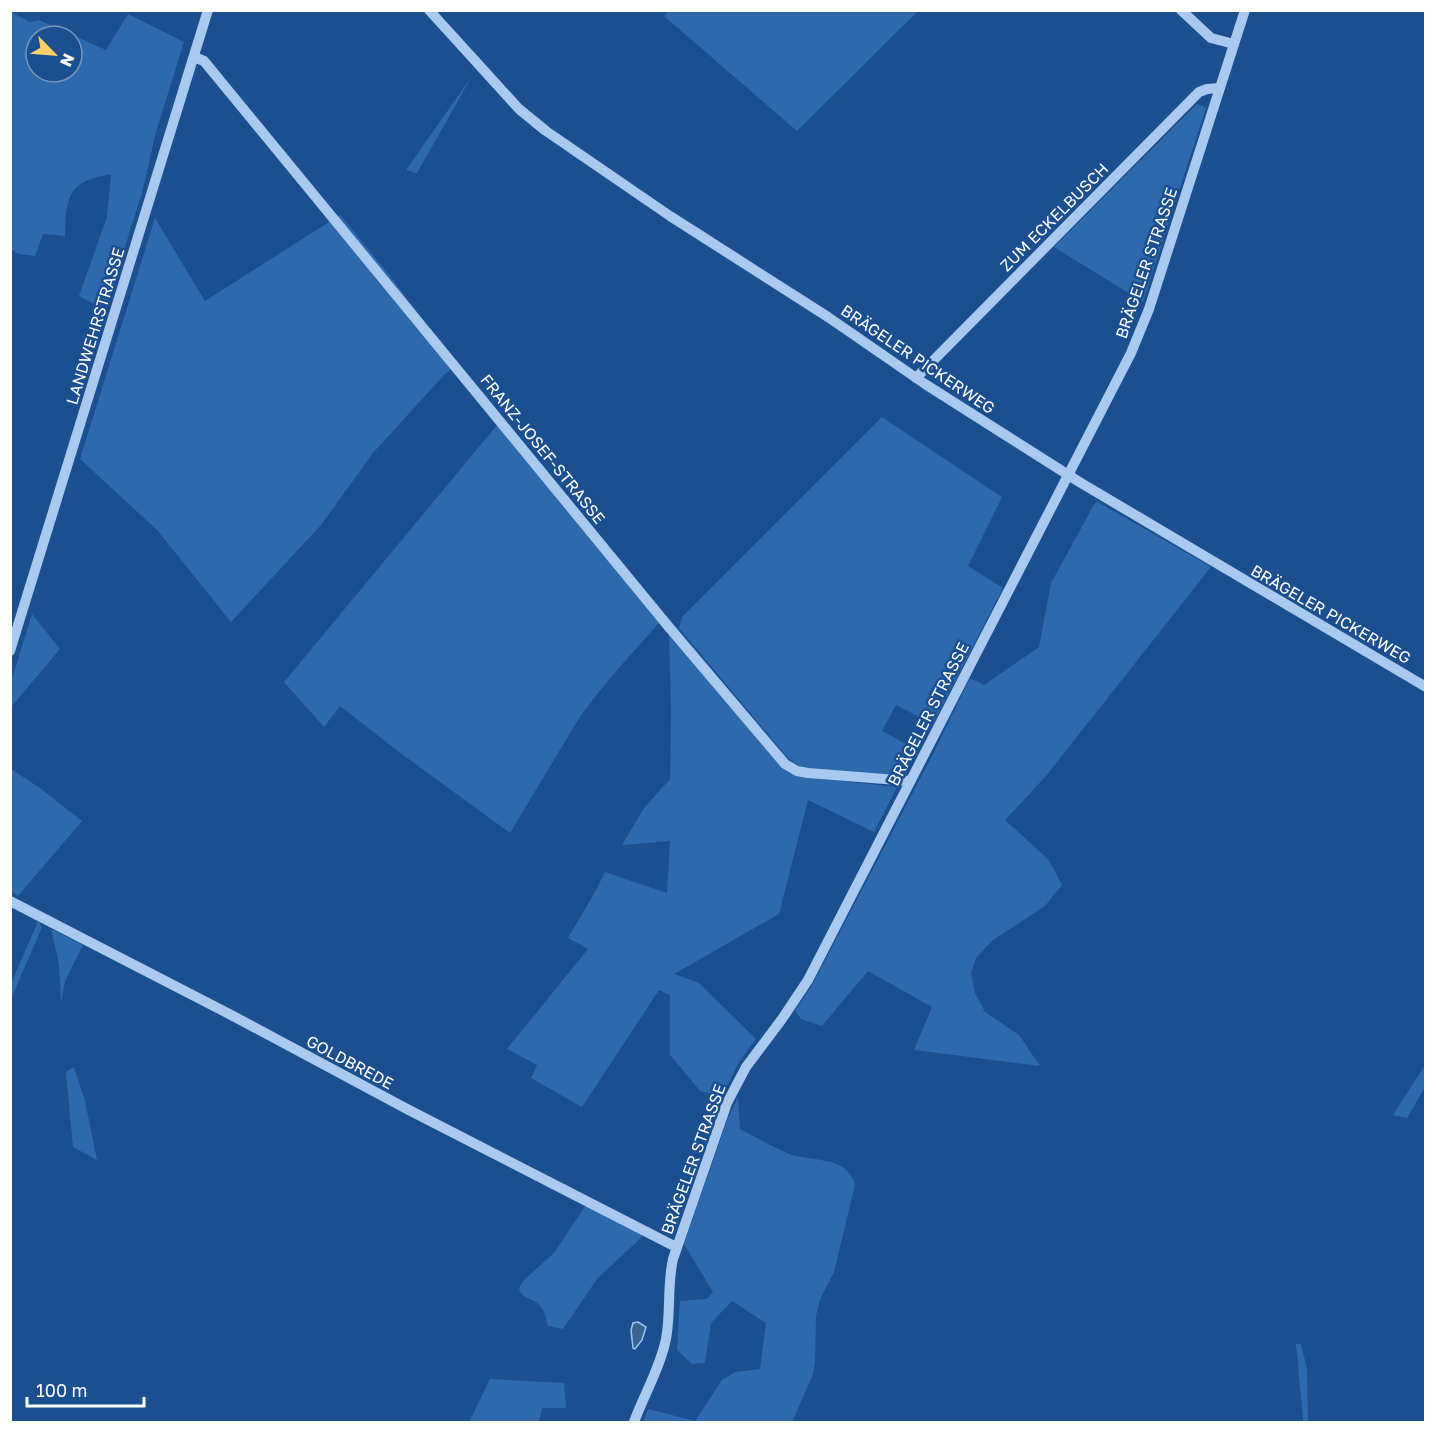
<svg xmlns="http://www.w3.org/2000/svg" width="1436" height="1433" font-family="'Golos Text',sans-serif">
<rect width="100%" height="100%" fill="#1b4f8f"/>
<g fill="#2e69ad" fill-rule="evenodd">
<path d="M668,11V10L918,11L797,131L664,16Z"/>
<path d="M11,12L30,22L39,20L106,50L128,14L184,42L156,132L142,193L105,310L79,296L107,217L111,174C67,182 67,195 65,236L43,234L35,256L18,254L11,249ZM36,36H72V72H36Z"/>
<path d="M472,76L417,173L406,170Z"/>
<path d="M1197,104L1206,108L1143,302L1054,247Z"/>
<path d="M340,215L390,276L457,365L444,375L373,453L321,525L231,622L157,530L80,459L155,218L205,301Z"/>
<path d="M882,417L1002,497L968,566L1003,588L933,724L896,705L882,731L917,750L903,775L809,769L799,766L788,758L679,628L682,617Z"/>
<path d="M498,424L659,623L610,678L581,715L510,833L399,752L340,706L324,727L284,682Z"/>
<path d="M1096,501L1211,567L1046,776L1005,820L1048,859L1062,885L1045,906L993,940L976,958L971,973L975,993L985,1012L1019,1035L1040,1066L914,1050L932,1007L868,971L822,1026L801,1019L795,1011L811,987L931,758L970,678L984,685L1039,647L1051,583Z"/>
<path d="M32,614L60,649L11,707V682Z"/>
<path d="M669,631L778,763L814,778L897,787L874,832L808,800L779,914L674,974L699,983L756,1039L739,1062L722,1096L700,1091L670,1055V995L659,990L582,1107L531,1078L537,1065L507,1049L588,949L568,938L595,892L605,872L667,893L670,841L622,845L644,808L670,779L671,710Z"/>
<path d="M11,769L40,788L82,821L18,896L11,891Z"/>
<path d="M38,921L42,927L11,999V984Z"/>
<path d="M51,929L83,945L65,981L61,1003L59,964Z"/>
<path d="M1425,1065V1087L1407,1118L1393,1115Z"/>
<path d="M74,1067L85,1101L97,1160L73,1147L66,1072Z"/>
<path d="M738,1097L740,1129C755,1137 771,1146 787,1153C811,1163 847,1154 855,1185L834,1272L820,1299L816,1316L815,1364L812,1377L792,1422H643L648,1409L695,1421L722,1380L735,1372L760,1369L766,1323L732,1301L711,1323L705,1363L692,1364L677,1350L680,1301L707,1299L713,1292L684,1244L728,1118Z"/>
<path d="M586,1205L645,1234L597,1279L563,1329L548,1326C546,1320 545,1311 541,1307C534,1297 522,1301 519,1288L524,1280L554,1253Z"/>
<path d="M1296,1344H1301L1307,1369L1308,1422H1304L1303,1419Z"/>
<path d="M490,1379L564,1383L566,1408H542L539,1422H469Z"/>
</g>
<path fill="#3c6290" stroke="#9cc4f0" stroke-width="1.5" d="M638,1322L646,1327L642,1340L635,1349L633,1348L631,1330L633,1323Z"/>
<g fill="none" stroke-linecap="round" stroke-linejoin="round">
<g stroke="#a9c9ee" stroke-width="10">
<path d="M429,10L519,109L546,131L670,216L828,317L925,384L1081,483L1426,687"/>
<path d="M1181,10L1211,38L1234,44"/>
<path d="M194,57L204,61L668,626L785,764L797,771L808,773L910,781"/>
<path d="M916,378L1199,92L1207,89L1219,88"/>
<path d="M10,651L208,10"/>
<path d="M10,901L235,1017L407,1109L676,1247"/>
<path d="M634,1422C644,1395 660,1368 666,1339C671,1313 667,1285 673,1259L727,1103L746,1067L782,1019L808,980L1131,353L1149,309L1245,10"/>
</g>
</g>
<g text-anchor="middle" dominant-baseline="central" stroke-width="5" stroke-linejoin="round" paint-order="stroke">
<g font-size="16" fill="#fff" stroke="#1b4f8f">
<text transform="translate(1054 217) rotate(-45)">ZUM ECKELBUSCH</text>
<text transform="translate(1146 263) rotate(-71)">BRÄGELER STRASSE</text>
<text transform="translate(95 326) rotate(-73)">LANDWEHRSTRASSE</text>
<text transform="translate(918 359) rotate(34)">BRÄGELER PICKERWEG</text>
<text transform="translate(543 449) rotate(51)">FRANZ-JOSEF-STRASSE</text>
<text transform="translate(1331 614) rotate(30)">BRÄGELER PICKERWEG</text>
<text transform="translate(928 714) rotate(-63)">BRÄGELER STRASSE</text>
<text transform="translate(350 1062) rotate(28)">GOLDBREDE</text>
<text transform="translate(693 1159) rotate(-70)">BRÄGELER STRASSE</text>
</g>
</g>
<rect width="1436" height="1433" fill="none" stroke="#ffffff" stroke-width="24"/>
<g transform="translate(54 54) rotate(115)"><circle r="28" fill="#1b4f8f" stroke="#7695bc" stroke-width="1.5"/>
<path d="M0-4.5L10 22L0 15L-10 22Z" fill="#ffd166"/>
<text y="-9" font-size="16" font-weight="bold" text-anchor="middle" fill="#ffffff">N</text>
</g>
<path d="M27 1397v9h117v-9" fill="none" stroke="#ffffff" stroke-width="3"/>
<text x="36" y="1397" font-size="18" fill="#ffffff" stroke="#1b4f8f" stroke-width="4.5" paint-order="stroke">100 m</text>
</svg>
